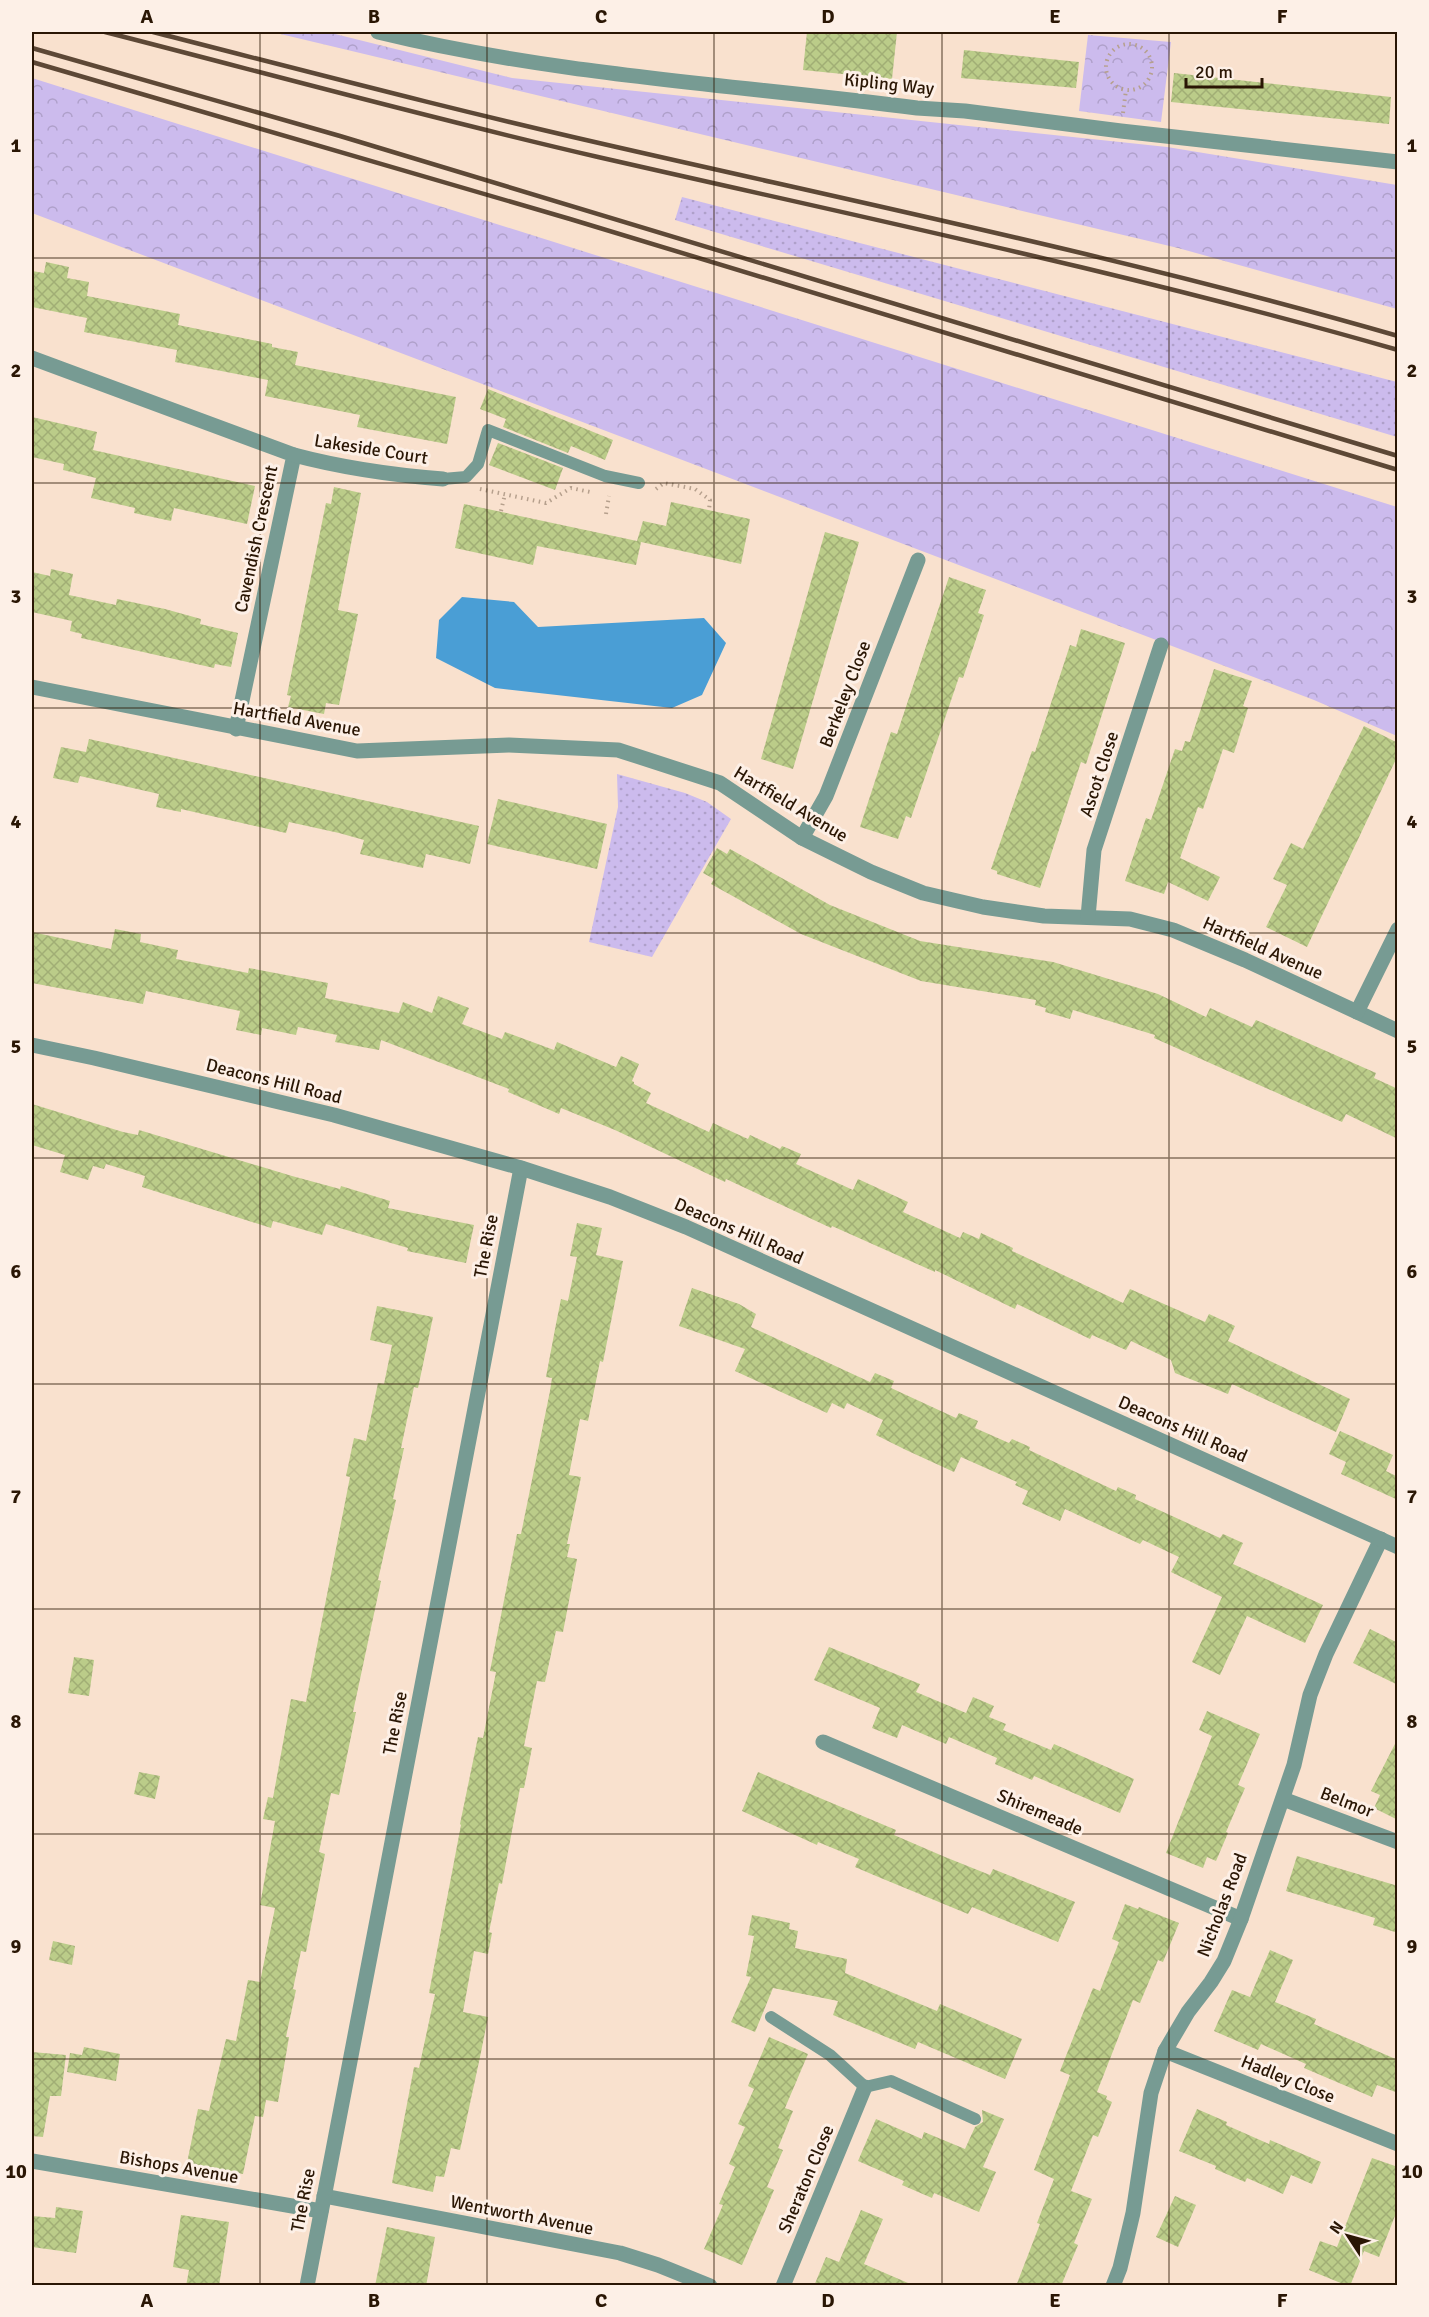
<svg xmlns="http://www.w3.org/2000/svg" width="1429" height="2317" font-family="Signika,sans-serif">
<defs>
<pattern id="grass-dots" width="8" height="8" patternUnits="userSpaceOnUse" patternTransform="scale(1.5)"><rect width="8" height="8" fill="#ccbbed"/><path d="M2 2h.1M6 6h.1" fill="none" stroke="#afa0ca" stroke-width="1.8" stroke-linecap="round"/></pattern>
<pattern id="forest-crowns" width="20" height="18" patternUnits="userSpaceOnUse" patternTransform="scale(1.5)"><rect width="20" height="18" fill="#ccbbed"/><path d="M2 6a3 3 0 1 1 6 0M12 15a3 3 0 1 1 6 0" fill="none" stroke="#afa0ca"/></pattern>
<pattern id="building-cross-hatch" width="8" height="8" patternUnits="userSpaceOnUse" patternTransform="scale(1.5)"><rect width="8" height="8" fill="#bbcc89"/><path d="M0 0l8 8M0 8l8-8" fill="none" stroke="#a1ae75"/></pattern>
</defs>
<rect width="100%" height="100%" fill="#f9e1ce"/>
<g fill="url(#grass-dots)">
<path d="M682,197L1397,382V437L675,220Z"/>
<path d="M617,774L685,793L707,802L731,819L652,957L589,942L618,807Z"/>
</g>
<g fill="url(#forest-crowns)">
<path d="M272,32H327L512,78L1167,147L1397,185V309L1178,248Z"/>
<path d="M1088,35L1171,42L1161,122L1079,111Z"/>
<path d="M32,78L1397,507V736L1314,700L32,213Z"/>
</g>
<path fill="#4a9ed5" d="M462,597L514,602L538,627L704,618L726,643L702,695L672,708L495,688L436,658L439,620Z"/>
<g fill="url(#building-cross-hatch)">
<path d="M807,32H897L892,79L803,70Z"/>
<path d="M964,50L1079,62L1076,88L961,78Z"/>
<path d="M1174,73L1391,97L1389,124L1171,102Z"/>
<path d="M46,262L69,267L67,278L89,282L87,296L180,314L178,325L272,344V347L298,352L295,365L456,397L447,444L357,427L360,415L265,396L268,380L175,362L177,350L84,332L87,318L32,307V271L44,273Z"/>
<path d="M488,389L613,440L605,460L571,446L568,453L503,427L506,419L480,409Z"/>
<path d="M32,417L97,432L93,450L255,486L247,524L174,508L171,521L134,513L135,508L91,498L96,478L63,470L64,464L32,457Z"/>
<path d="M498,443L563,468L555,490L489,465Z"/>
<path d="M334,487L361,493L338,610L358,614L339,705L326,703L324,714L288,707L291,696L287,695L326,503L331,504Z"/>
<path d="M671,502L750,519L741,564L641,542L636,565L537,546L533,565L455,548L464,504L637,541L643,521L666,526Z"/>
<path d="M825,532L859,542L793,769L761,759Z"/>
<path d="M51,569L73,574L69,595L116,605L117,599L165,609L201,619L200,624L238,633L231,667L215,664L214,668L81,638L82,634L70,631L72,621L32,612V572L50,576Z"/>
<path d="M949,577L986,590L978,613L984,615L963,678L959,677L911,818L906,816L898,839L860,827L891,732L897,734Z"/>
<path d="M1081,629L1125,643L1086,764L1081,762L1040,888L997,874V871L991,869L1032,751L1035,752L1070,645L1076,647Z"/>
<path d="M1214,669L1252,681L1243,706L1248,708L1234,753L1223,749L1203,809L1198,807L1180,858L1220,877L1208,901L1168,882L1164,894L1125,881L1146,818L1151,820L1175,749L1182,751L1185,741L1190,742Z"/>
<path d="M1364,726L1398,743V755L1307,947L1266,927L1287,885L1273,879L1291,843L1303,849Z"/>
<path d="M89,739L479,826L470,864L426,854L423,868L360,854L364,840L339,833L289,822L286,833L181,809V812L156,807L159,794L80,776L78,783L53,778L61,747L86,752Z"/>
<path d="M498,799L607,824L597,869L487,844Z"/>
<path d="M717,848L727,854L730,849L830,905L920,941L1053,962L1158,994L1206,1017L1210,1008L1252,1027L1256,1020L1376,1073L1374,1078L1398,1089V1139L1346,1114L1342,1122L1154,1038L1155,1035L1073,1010L1070,1019L1045,1012L1046,1008L1035,1005L1036,1000L921,981L801,934L711,884L714,879L703,873Z"/>
<path d="M115,929L141,934L140,942L178,950L176,959L248,973L249,968L328,983L325,998L399,1013L403,1002L432,1013L438,996L469,1008L462,1024L502,1039L505,1032L554,1050L557,1042L616,1067L621,1056L639,1064L632,1081L634,1082V1084L651,1093L646,1103L709,1132L713,1123L748,1139L750,1135L780,1149L782,1146L801,1154L796,1164L853,1190L858,1179L908,1202L903,1212L960,1238L963,1232L979,1239L981,1233L1013,1248L1012,1251L1123,1303L1130,1289L1205,1322L1209,1314L1235,1326L1228,1341L1350,1399L1336,1432L1232,1384L1228,1394L1175,1373L1171,1360L1131,1341L1126,1350L1092,1335L1090,1339L1017,1304L1015,1309L935,1270V1272L832,1226L831,1228L726,1179L725,1182L615,1130L561,1108L559,1114L508,1092L509,1089L381,1040L379,1050L335,1042L337,1035L298,1027L296,1035L262,1028L261,1035L236,1030L240,1011L146,991L143,1004L32,983V932L111,949Z"/>
<path d="M32,1104L123,1132L138,1135L139,1130L292,1176L340,1189L341,1186L390,1201L388,1208L474,1225L466,1263L407,1251L408,1248L326,1224L322,1235L273,1221L271,1228L142,1187L145,1176L106,1164L104,1169L93,1166L88,1180L60,1172L65,1155L32,1145Z"/>
<path d="M577,1223L602,1228L596,1255L623,1261L603,1362L600,1361L588,1421L580,1419L569,1475L581,1477L567,1544H570L567,1557L577,1559L563,1632L556,1631L545,1682L537,1681L524,1746L532,1748L524,1788H520L502,1884L499,1883L489,1932L492,1933L488,1954L474,1951L463,2012L488,2017L480,2057L460,2150L451,2148L444,2177L436,2176L433,2192L392,2183L414,2067L419,2068L435,1994L429,1993L461,1825L460,1824L478,1737L483,1738L496,1672L490,1671L508,1580L517,1534H521L550,1391L552,1378L546,1377L556,1324L561,1299L568,1301L577,1257L570,1256Z"/>
<path d="M692,1288L739,1304L756,1314L751,1327L818,1358L870,1382L875,1373L894,1381L891,1388L956,1418L959,1413L978,1421L975,1428L1009,1443L1012,1439L1030,1447L1029,1450L1116,1491L1118,1487L1136,1495L1135,1499L1220,1538L1223,1534L1243,1543L1233,1564L1323,1605L1305,1643L1247,1616L1220,1675L1192,1662L1222,1597L1171,1572L1179,1557L1143,1540L1140,1544L1065,1509L1060,1521L1022,1504L1028,1491L1015,1485L1017,1482L961,1457L954,1472L906,1450L876,1435L883,1420L847,1403L844,1409L832,1403L827,1413L735,1371L745,1349L679,1326Z"/>
<path d="M377,1306L433,1317L418,1388L414,1387L401,1448H404L393,1499L396,1500L378,1580L381,1581L353,1712H356L339,1795L331,1793L319,1852L325,1854L306,1952L301,1951L293,1989L296,1990L286,2037H289L278,2102L266,2100L263,2117L255,2116L243,2174L187,2163L198,2109L209,2111L226,2039L236,2041L248,1980L260,1982L275,1908L260,1905L275,1821L263,1819L268,1797L273,1798L291,1699L306,1702L350,1477L346,1476L354,1438L366,1441L378,1383L384,1384L392,1345L370,1340Z"/>
<path d="M1340,1431L1393,1455L1386,1471L1398,1477V1500L1341,1474L1346,1462L1329,1454Z"/>
<path d="M1370,1629L1398,1643V1685L1353,1663Z"/>
<path d="M829,1647L920,1684L916,1692L966,1713L973,1697L994,1706L989,1717L1006,1724L1003,1730L1051,1750L1054,1744L1134,1779L1120,1813L1034,1776L1032,1780L995,1764L997,1758L949,1737L946,1744L902,1725L897,1738L872,1728L880,1708L814,1680Z"/>
<path d="M74,1657L94,1660L89,1696L68,1693Z"/>
<path d="M1207,1711L1260,1734L1238,1785L1245,1788L1226,1832L1228,1833L1216,1861L1207,1857L1203,1868L1166,1853L1212,1736L1199,1730Z"/>
<path d="M1398,1738V1820L1374,1808L1380,1795L1371,1791Z"/>
<path d="M139,1772L160,1776L155,1799L134,1794Z"/>
<path d="M758,1772L896,1830L894,1835L945,1857L990,1875L993,1869L1075,1902L1058,1942L972,1907L968,1914L876,1876L855,1867L859,1859L818,1842L817,1845L742,1811Z"/>
<path d="M1297,1856L1398,1886V1933L1373,1925L1375,1918L1286,1891Z"/>
<path d="M1125,1904L1138,1909L1139,1907L1179,1923L1163,1962L1158,1960L1140,2003L1133,2000L1097,2092L1107,2096L1106,2099L1112,2102L1098,2137L1093,2135L1071,2191L1092,2199L1074,2243L1078,2245L1061,2286H1016L1040,2224L1037,2223L1054,2179L1034,2170L1070,2075L1060,2071L1093,1988L1100,1991L1119,1942L1112,1939Z"/>
<path d="M752,1915L790,1923L789,1929L798,1931L795,1948L847,1959L845,1973L937,2011L940,2004L1022,2039L1005,2079L918,2042L915,2049L833,2015L838,2001L773,1988L755,2032L731,2022L751,1977L746,1976L754,1936L748,1935Z"/>
<path d="M53,1941L75,1946L72,1965L49,1960Z"/>
<path d="M1270,1950L1293,1960L1275,2002L1316,2019L1314,2024L1398,2060V2093L1377,2085L1372,2097L1304,2068L1306,2064L1261,2044L1258,2050L1214,2031L1232,1990L1250,1997Z"/>
<path d="M769,2037L808,2054L785,2108L793,2111L778,2148L783,2150L767,2187L774,2190L742,2265L704,2249L723,2205L719,2204L735,2167L729,2164L745,2127L738,2124L754,2089L748,2086Z"/>
<path d="M84,2047L120,2054L116,2081L67,2072L70,2053L82,2055Z"/>
<path d="M32,2052L66,2055L61,2096H50L43,2137L32,2136Z"/>
<path d="M1197,2109L1227,2122L1226,2125L1269,2144L1270,2140L1321,2162L1312,2184L1291,2175L1283,2194L1247,2178L1245,2182L1215,2169L1216,2166L1179,2151Z"/>
<path d="M982,2110L1004,2119L983,2167L996,2172L979,2212L934,2193L932,2198L902,2185L904,2181L858,2161L876,2119L922,2139L924,2132L965,2149L975,2127L983,2122Z"/>
<path d="M1372,2158L1398,2167V2208L1379,2257L1364,2251L1350,2286H1348L1309,2270L1320,2241L1337,2247Z"/>
<path d="M1175,2196L1196,2205L1178,2247L1156,2237Z"/>
<path d="M56,2207L83,2211L76,2253L32,2247V2216L55,2218Z"/>
<path d="M861,2210L883,2219L864,2264L915,2286H814L826,2257L839,2262Z"/>
<path d="M181,2215L229,2222L219,2286H186L189,2270L173,2267Z"/>
<path d="M387,2227L435,2237L426,2286H375Z"/>
</g>
<g fill="none" stroke-linecap="round" stroke-linejoin="round">
<g stroke="#b6a08d" stroke-width="4" stroke-dasharray="1.5 4.5" stroke-linecap="butt">
<circle cx="1129" cy="67" r="23"/>
<path d="M1123,113L1126,90"/>
<path d="M480,489L546,503L571,488L590,492"/>
<path d="M656,489L664,483L695,489L710,500L709,510"/>
<path d="M501,511L505,494"/>
<path d="M606,514L609,496"/>
</g>
<g stroke="#779b93" stroke-width="12">
<path d="M443,479L466,477L478,464L488,430L605,476L639,483"/>
<path d="M771,2017L830,2055L865,2087L891,2081L975,2119"/>
</g>
<g stroke="#779b93" stroke-width="15">
<path d="M378,32C554,75 737,85 917,108L965,111L1121,131L1398,162"/>
<path d="M32,358L294,455L236,729"/>
<path d="M294,455C343,468 392,475 443,479"/>
<path d="M32,687L357,751L509,745L618,750L720,783L802,838L871,872L923,893L983,907L1044,916L1130,919L1173,930L1245,960L1398,1031"/>
<path d="M802,838L826,796L918,560"/>
<path d="M1088,917L1094,850L1161,645"/>
<path d="M1357,1012L1398,929"/>
<path d="M823,1742L1241,1919"/>
<path d="M1283,1799L1398,1842"/>
<path d="M1165,2051L1398,2144"/>
<path d="M32,2161L321,2211"/>
<path d="M324,2196L620,2253L658,2265L710,2286"/>
<path d="M307,2286L521,1168"/>
<path d="M783,2286L865,2087"/>
<path d="M1113,2286L1120,2268L1133,2213L1151,2093L1165,2051L1188,2012L1211,1982L1224,1961L1241,1919L1294,1765L1310,1695L1326,1654L1381,1539"/>
</g>
<path stroke="#779b93" stroke-width="15" d="M32,1045L94,1058L334,1115L521,1168L610,1197L686,1227L1398,1547"/>
<g stroke="#5d4836" stroke-width="4.5">
<path d="M105,32C269,74 433,119 598,157C865,218 1134,274 1398,350"/>
<path d="M153,32C313,73 473,115 634,151C889,209 1146,263 1398,336"/>
<path d="M32,48L340,136L1398,456"/>
<path d="M32,62L570,219L1398,470"/>
</g>
</g>
<path fill="none" stroke="#2a1604" stroke-width="1.5" stroke-opacity="0.55" d="M260,32V2286M487,32V2286M714,32V2286M942,32V2286M1169,32V2286M32,258H1398M32,483H1398M32,708H1398M32,933H1398M32,1158H1398M32,1384H1398M32,1609H1398M32,1834H1398M32,2059H1398"/>
<g text-anchor="middle" dominant-baseline="central" stroke-width="6" stroke-linejoin="round" paint-order="stroke">
<g font-size="18" fill="#2a1604" stroke="#fdf0e7">
<text transform="translate(889 84) rotate(6)">Kipling Way</text>
<text transform="translate(371 449) rotate(9)">Lakeside Court</text>
<text transform="translate(256 539) rotate(-78)">Cavendish Crescent</text>
<text transform="translate(845 694) rotate(-69)">Berkeley Close</text>
<text transform="translate(297 719) rotate(10)">Hartfield Avenue</text>
<text transform="translate(1099 774) rotate(-72)">Ascot Close</text>
<text transform="translate(791 804) rotate(31)">Hartfield Avenue</text>
<text transform="translate(1263 948) rotate(24)">Hartfield Avenue</text>
<text transform="translate(274 1081) rotate(14)">Deacons Hill Road</text>
<text transform="translate(739 1231) rotate(24)">Deacons Hill Road</text>
<text transform="translate(486 1246) rotate(-79)">The Rise</text>
<text transform="translate(1183 1429) rotate(24)">Deacons Hill Road</text>
<text transform="translate(395 1723) rotate(-79)">The Rise</text>
<text transform="translate(1347 1802) rotate(21)">Belmor</text>
<text transform="translate(1040 1812) rotate(23)">Shiremeade</text>
<text transform="translate(1222 1905) rotate(-69)">Nicholas Road</text>
<text transform="translate(1288 2079) rotate(22)">Hadley Close</text>
<text transform="translate(179 2167) rotate(10)">Bishops Avenue</text>
<text transform="translate(806 2179) rotate(-67)">Sheraton Close</text>
<text transform="translate(303 2200) rotate(-79)">The Rise</text>
<text transform="translate(522 2215) rotate(11)">Wentworth Avenue</text>
</g>
</g>
<rect width="1429" height="2317" fill="none" stroke="#fdf0e7" stroke-width="66"/>
<g transform="translate(1348 2236) rotate(306)" stroke="#fdf0e7" stroke-width="4.5" paint-order="stroke">
<path d="M0-4.5L10 22L0 15L-10 22Z" fill="#2a1604"/>
<text y="-9" font-size="16" font-weight="bold" text-anchor="middle" fill="#2a1604">N</text>
</g>
<path d="M1186 78v9h76v-9" fill="none" stroke="#2a1604" stroke-width="3"/>
<text x="1195" y="78" font-size="18" fill="#2a1604" stroke="#fdf0e7" stroke-width="4.5" paint-order="stroke">20 m</text>
<rect x="33" y="33" width="1363" height="2251" fill="none" stroke="#2a1604" stroke-width="2"/>
<g font-size="20" text-anchor="middle" font-weight="bold" fill="#2a1604">
<text x="147" y="23">A</text>
<text x="374" y="23">B</text>
<text x="601" y="23">C</text>
<text x="828" y="23">D</text>
<text x="1055" y="23">E</text>
<text x="1282" y="23">F</text>
<text x="16" y="152">1</text>
<text x="1412" y="152">1</text>
<text x="16" y="377">2</text>
<text x="1412" y="377">2</text>
<text x="16" y="603">3</text>
<text x="1412" y="603">3</text>
<text x="16" y="828">4</text>
<text x="1412" y="828">4</text>
<text x="16" y="1053">5</text>
<text x="1412" y="1053">5</text>
<text x="16" y="1278">6</text>
<text x="1412" y="1278">6</text>
<text x="16" y="1503">7</text>
<text x="1412" y="1503">7</text>
<text x="16" y="1728">8</text>
<text x="1412" y="1728">8</text>
<text x="16" y="1953">9</text>
<text x="1412" y="1953">9</text>
<text x="16" y="2178">10</text>
<text x="1412" y="2178">10</text>
<text x="147" y="2307">A</text>
<text x="374" y="2307">B</text>
<text x="601" y="2307">C</text>
<text x="828" y="2307">D</text>
<text x="1055" y="2307">E</text>
<text x="1282" y="2307">F</text>
</g>
</svg>
